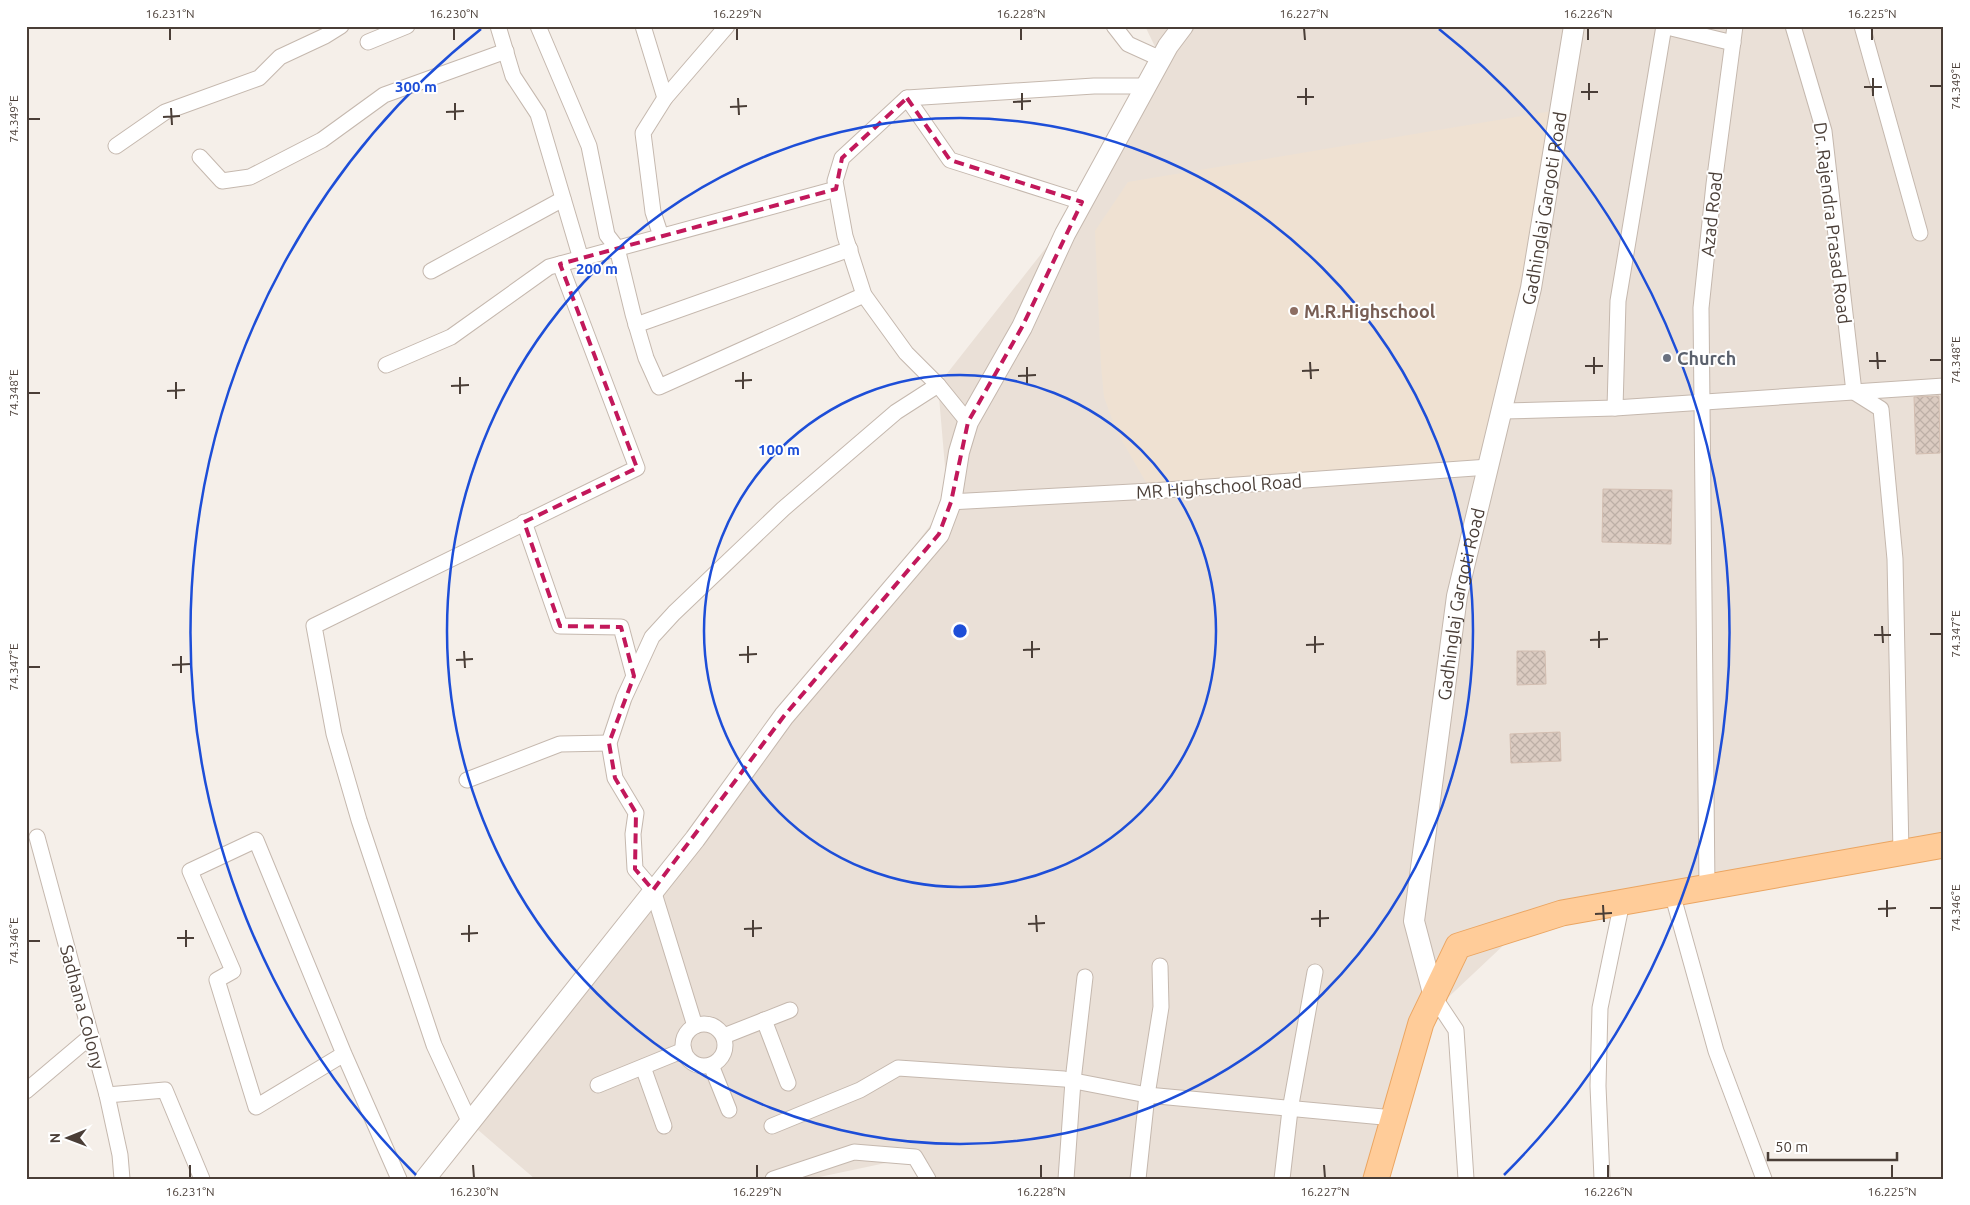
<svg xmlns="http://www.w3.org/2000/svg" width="1970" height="1205" font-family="Ubuntu,sans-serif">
<defs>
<pattern id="building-cross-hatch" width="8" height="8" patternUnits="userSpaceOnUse" patternTransform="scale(1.25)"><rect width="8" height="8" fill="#dbcbc1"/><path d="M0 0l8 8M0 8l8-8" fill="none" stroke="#bdafa6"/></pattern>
</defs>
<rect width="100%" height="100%" fill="#f5efe9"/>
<path fill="#eae0d7" d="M1145,26H1944V847L1525,925L1421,1023L1375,1179H928L914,1157L810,1179H535L470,1123L653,890L948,502L938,385L1082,202L1161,59Z"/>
<path fill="#efe1d2" d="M1558,110L1489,467L1151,491L1117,432L1104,397L1101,365L1095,231L1128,182Z"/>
<g fill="url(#building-cross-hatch)" stroke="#d3beb1">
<path d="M1939,396L1940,453L1916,454L1914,397Z"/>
<path d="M1603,489L1672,490L1671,544L1602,542Z"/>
<path d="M1517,651H1545L1546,684L1517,685Z"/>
<path d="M1560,732L1561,761L1511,763L1510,734Z"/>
</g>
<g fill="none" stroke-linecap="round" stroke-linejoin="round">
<defs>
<g id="minor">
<path d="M498,26L513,76L538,114L581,259"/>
<path d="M538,26L589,146L607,235L617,248L633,314L646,358L659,387L864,295"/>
<path d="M643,26L665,98"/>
<path d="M1114,26L1128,44L1161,59"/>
<path d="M1663,26L1733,43"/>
<path d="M1793,26L1824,131L1854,392L1881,409L1895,559L1901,853"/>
<path d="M1862,26L1920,233"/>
<path d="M368,42L407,26"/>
<path d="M907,98L1094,86H1147"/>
<path d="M116,146L165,112L259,78L280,57L325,36L341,26"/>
<path d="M200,157L222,181L250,177L322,140L384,95L506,51"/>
<path d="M661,236L653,212L643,133L665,98L727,26"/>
<path d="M431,271L563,199"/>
<path d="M636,325L850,249"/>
<path d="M386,365L451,337L549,267L836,189"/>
<path d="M1615,408L1618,301L1664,26"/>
<path d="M1503,411L1615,408L1944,386"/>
<path d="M968,422L938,385L906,353L864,295L845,236L835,181L842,158L907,98L950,160L1082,202"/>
<path d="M949,502L1151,491L1489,467"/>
<path d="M524,522L560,626L621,627L634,676"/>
<path d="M467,780L560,744L609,743"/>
<path d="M37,837L107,1095L120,1155L122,1179"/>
<path d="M1707,887L1701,308L1714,184L1735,26"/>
<path d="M1672,893L1716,1051L1764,1179"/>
<path d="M1434,997L1456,1030L1466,1179"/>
<path d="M764,1020L788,1083"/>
<circle cx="704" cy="1045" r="21"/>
<path d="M695,1026L653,890L635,869L633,834L636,813L615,778L609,743L624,698L652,637L674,613L783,509L896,412L938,385"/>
<path d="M724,1036L790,1010"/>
<path d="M344,1054L256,1107L217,980L233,971L190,871L256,840L344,1054L399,1179"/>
<path d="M711,1065L729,1110"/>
<path d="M643,1067L664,1126"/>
<path d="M598,1085L684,1050"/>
<path d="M26,1091L91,1036"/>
<path d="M107,1095L165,1090L202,1179"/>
<path d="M470,1123L434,1045L359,820L334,734L314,626L637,468L560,264"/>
<path d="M772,1126L860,1090L898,1068L1064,1079L1147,1095L1394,1118"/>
<path d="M773,1179L854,1152L915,1157L928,1179"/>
<path d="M1066,1179L1073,1081L1085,977"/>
<path d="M1138,1179L1147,1095L1161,1007L1160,966"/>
<path d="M1282,1179L1290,1110L1315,972"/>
<path d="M1602,1179L1598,1086L1600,1008L1622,902"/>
</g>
<g id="tertiary">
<path id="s1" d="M1434,997L1414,921L1457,596L1531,288L1574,26"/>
<path d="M425,1179L695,839L784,716L939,534L951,502L959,452L968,422L1022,327L1065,234L1168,46L1183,26"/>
</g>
<path id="primary" d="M1376,1179L1421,1023L1458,946L1562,913L1944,845"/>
</defs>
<use href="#minor" stroke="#c5b8ae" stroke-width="17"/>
<use href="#tertiary" stroke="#c5b8ae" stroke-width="22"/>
<use href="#primary" stroke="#eba561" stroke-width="27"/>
<use href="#minor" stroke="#fff" stroke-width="15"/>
<use href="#tertiary" stroke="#fff" stroke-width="20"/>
<use href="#primary" stroke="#fc9" stroke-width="25"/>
</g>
<path fill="none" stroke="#c2185b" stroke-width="4" stroke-dasharray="10 6" stroke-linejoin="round" d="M907,98L950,160L1082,202L1022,327L968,422L951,502L939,534L784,716L653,890L635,869L636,813L615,778L609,743L634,676L621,627L560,626L524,522L637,468L560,264L836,189L842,158Z"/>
<path fill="none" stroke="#4a3e37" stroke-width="2" d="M170,28V40M454,28V40M737,28V40M1021,28V40M1304,28L1305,40M1588,28V40M1872,28V40M1873,78V96M1589,83V100M1930,86H1942M1864,87H1882M1306,88V105M1581,92H1598M1022,93V110M1297,97H1314M738,98L739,115M1013,102L1031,101M455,103V120M730,107L747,106M171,108L172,125M446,112L464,111M163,117L180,116M28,119H40M1877,352L1878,369M1594,357V374M1930,360H1942M1869,361H1886M1310,362L1311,379M1585,366H1603M1027,367V384M1302,371L1319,370M743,372V389M1018,376L1036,375M460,377V394M735,381L752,380M176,382V399M451,386L469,385M167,391L185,390M28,393H40M1882,626L1883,643M1599,631V648M1930,634H1942M1874,635H1891M1315,636V653M1590,640L1608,639M1032,641V658M1306,645L1324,644M748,646V663M1023,650L1040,649M464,651L465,668M739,655L757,654M181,656V673M456,660L473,659M172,665L190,664M28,667H40M1887,900V917M1603,905L1604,922M1930,908H1942M1878,909L1896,908M1320,910V927M1595,914L1612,913M1036,915L1037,932M1311,919L1329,918M753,920V937M1028,924L1045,923M469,925V942M744,929L762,928M186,930V947M461,934L478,933M177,938H194M28,941H40M190,1165V1178M473,1165L474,1178M757,1165V1178M1041,1165V1178M1324,1165L1325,1178M1608,1165V1178M1892,1165V1178"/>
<g fill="none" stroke="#1d4ed8" stroke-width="2.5">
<circle cx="960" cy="631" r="256"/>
<circle cx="960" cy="631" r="513"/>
<path d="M416 1175A769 769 0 0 1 481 29M1439 29A769 769 0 0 1 1504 1175"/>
</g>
<circle fill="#8d6e63" stroke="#fff" stroke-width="2" cx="1294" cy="311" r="5"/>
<circle fill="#6b7280" stroke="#fff" stroke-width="2" cx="1667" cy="358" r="5"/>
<g text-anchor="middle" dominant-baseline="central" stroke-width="4" stroke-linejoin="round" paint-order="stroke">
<g font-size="18" fill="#4a3e37" stroke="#fff">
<text stroke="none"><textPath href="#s1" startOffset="804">Gadhinglaj Gargoti Road</textPath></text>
<text transform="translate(1711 214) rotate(-84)">Azad Road</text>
<text transform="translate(1833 223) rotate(83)">Dr. Rajendra Prasad Road</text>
<text transform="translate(1219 486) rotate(-4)">MR Highschool Road</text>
<text stroke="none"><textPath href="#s1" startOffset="399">Gadhinglaj Gargoti Road</textPath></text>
<text transform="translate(83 1007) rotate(75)">Sadhana Colony</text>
</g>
<g font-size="18" font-weight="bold" fill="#785e54" stroke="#fff" text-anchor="start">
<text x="1304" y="311">M.R.Highschool</text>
</g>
<g font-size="18" font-weight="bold" fill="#5b616d" stroke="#fff" text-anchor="start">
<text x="1677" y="358">Church</text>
</g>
</g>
<circle cx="960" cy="631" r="8" fill="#1d4ed8" stroke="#fff" stroke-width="2.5"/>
<g font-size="15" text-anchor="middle" font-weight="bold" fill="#1d4ed8" stroke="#fff" stroke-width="4" stroke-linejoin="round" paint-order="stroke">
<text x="416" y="92">300 m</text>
<text x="597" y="274">200 m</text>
<text x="779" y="455">100 m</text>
</g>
<rect width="1970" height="1205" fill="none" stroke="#ffffff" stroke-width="55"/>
<g transform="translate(68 1138) rotate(269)" stroke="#ffffff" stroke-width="4" paint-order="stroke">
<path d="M0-4L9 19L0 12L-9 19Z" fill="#4a3e37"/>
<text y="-8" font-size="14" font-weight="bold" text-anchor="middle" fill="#4a3e37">N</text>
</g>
<path d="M1768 1152v8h129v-8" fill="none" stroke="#4a3e37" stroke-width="2.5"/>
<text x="1775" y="1152" font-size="15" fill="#4a3e37" stroke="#ffffff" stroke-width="4" paint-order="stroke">50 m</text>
<rect x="28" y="28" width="1914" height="1150" fill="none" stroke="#4a3e37" stroke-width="2"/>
<g font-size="12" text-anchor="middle" fill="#4a3e37">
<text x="170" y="18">16.231°N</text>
<text x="454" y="18">16.230°N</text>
<text x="737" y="18">16.229°N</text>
<text x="1021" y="18">16.228°N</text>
<text x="1304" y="18">16.227°N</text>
<text x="1588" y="18">16.226°N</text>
<text x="1872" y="18">16.225°N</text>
<text transform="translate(1956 86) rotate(-90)" y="4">74.349°E</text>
<text transform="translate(14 119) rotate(-90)" y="4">74.349°E</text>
<text transform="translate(1956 360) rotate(-90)" y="4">74.348°E</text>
<text transform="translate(14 393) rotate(-90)" y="4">74.348°E</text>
<text transform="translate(1956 634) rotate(-90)" y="4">74.347°E</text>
<text transform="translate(14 667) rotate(-90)" y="4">74.347°E</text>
<text transform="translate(1956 908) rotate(-90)" y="4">74.346°E</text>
<text transform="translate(14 941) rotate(-90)" y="4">74.346°E</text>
<text x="190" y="1196">16.231°N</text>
<text x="474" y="1196">16.230°N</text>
<text x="757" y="1196">16.229°N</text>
<text x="1041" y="1196">16.228°N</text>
<text x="1325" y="1196">16.227°N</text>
<text x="1608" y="1196">16.226°N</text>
<text x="1892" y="1196">16.225°N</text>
</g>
</svg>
